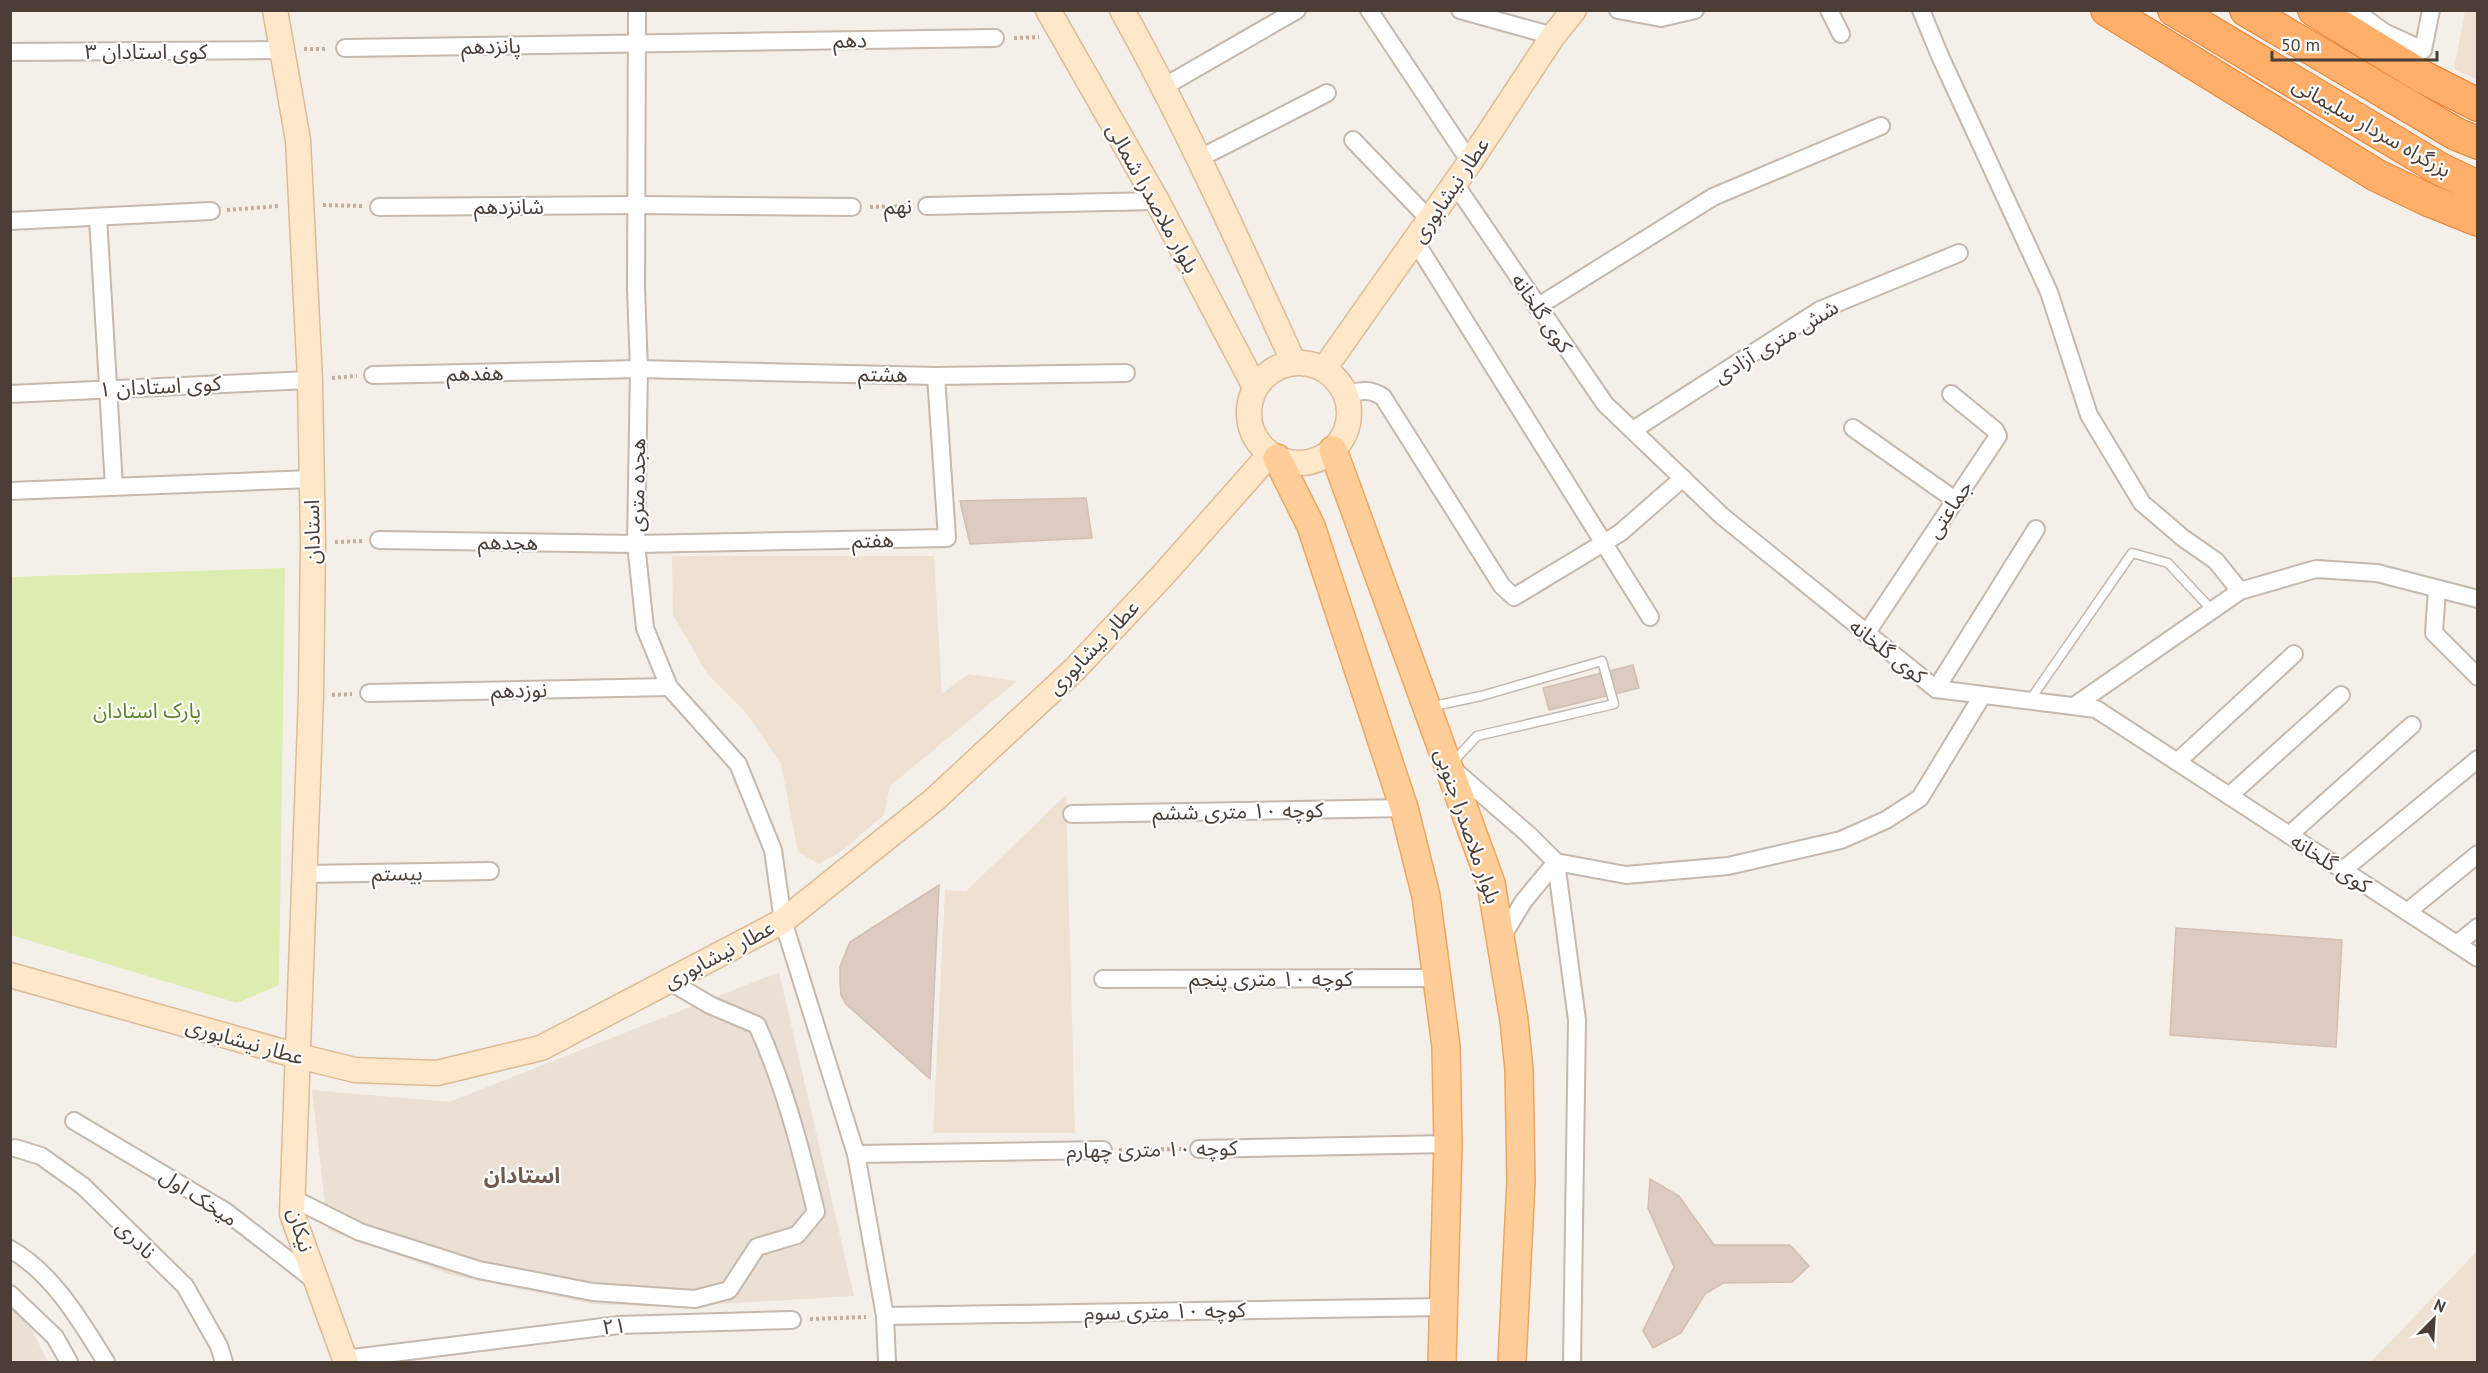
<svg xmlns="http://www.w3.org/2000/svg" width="2488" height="1373" font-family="'PT Sans','Noto Sans Arabic',sans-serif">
<rect width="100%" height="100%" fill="#f5efe9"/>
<g fill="#eae0d6">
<path d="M779,972L854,1296L666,1307L593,1304L452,1275L328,1230L312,1090L449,1102Z"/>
<path d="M11,1299L17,1301L48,1362H11Z"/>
</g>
<g fill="#efe1d2">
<path d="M2465,11H2477V80L2454,69Z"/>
<path d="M672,556H934L942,694L968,674L1017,681L890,786L884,815L842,851L819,864L798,852L781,764L747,714L708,675L673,615Z"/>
<path d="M1066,795L1075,1133H933L945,890L966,891Z"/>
<path d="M2477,1251V1362H2371Z"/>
</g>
<path fill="#ddecaf" d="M285,568L279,985L237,1003L11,935V577Z"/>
<g fill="#dbcbc0" stroke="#d3beb0" stroke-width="1.5">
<path d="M1086,498L1092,538L970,544L960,501Z"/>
<path d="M1633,665L1639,688L1549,710L1543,688Z"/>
<path d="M939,885L930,1079L846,1004L841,995L840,981V967L850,942Z"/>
<path d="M2176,928L2342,940L2336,1047L2170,1035Z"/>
<path d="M1650,1179L1679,1196L1714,1245H1790L1809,1266L1792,1282L1723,1283L1705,1294L1681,1333L1653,1348L1643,1331L1674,1267L1648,1208Z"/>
</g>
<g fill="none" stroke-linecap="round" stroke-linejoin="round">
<defs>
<g id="lane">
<path d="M2030,700L2132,553L2168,563L2211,609"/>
<path d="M1429,707L1481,696L1602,661L1614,704L1477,736L1451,764"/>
</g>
<g id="street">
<path d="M637,10L636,289L639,369L636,544L645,628L669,687L738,764L773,850L783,921L856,1154L885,1316L887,1362"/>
<path d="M1369,10L1470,162"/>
<path d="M1460,10L1553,36"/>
<path d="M1618,10L1661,18L1695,10"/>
<path d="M1829,10L1841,34"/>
<path d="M1921,10L1940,56L2049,292L2089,415L2142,503L2183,538L2216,561L2240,591"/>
<path d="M2354,10L2384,32L2423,50L2431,10"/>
<path d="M345,48L995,38"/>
<path d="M10,52L282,50"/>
<path d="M1165,86L1297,10"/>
<path d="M1353,140L1430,220"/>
<path d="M1200,158L1327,93"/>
<path d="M1455,184L1605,404L1722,516L1936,689L2096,709L2478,958"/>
<path d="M927,206L1157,201"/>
<path d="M379,207L638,205L852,207"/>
<path d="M98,217L114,487"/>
<path d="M10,221L211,211"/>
<path d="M1415,241L1650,617"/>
<path d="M1537,307L1713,197L1881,126"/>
<path d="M373,375L639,369L936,376L1126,373"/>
<path d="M10,394L310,380"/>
<path d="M1345,394C1360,391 1370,388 1383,397L1502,586L1514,597L1620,533L1683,478"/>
<path d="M1853,428L1955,500"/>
<path d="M1633,430L1820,310L1959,253"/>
<path d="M10,491L311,479"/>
<path d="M379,540L636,544L947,538L936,376"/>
<path d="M2437,589L2434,633L2478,677"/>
<path d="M1866,634L1998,436L1995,430L1951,394"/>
<path d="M1936,689L2036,529"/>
<path d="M369,693L669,687"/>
<path d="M2074,706L2240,591L2316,569L2377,573L2478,599"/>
<path d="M2177,762L2294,654"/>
<path d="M1454,770L1529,835L1556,862L1523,902L1502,937"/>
<path d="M2229,796L2341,695"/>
<path d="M1072,814L1404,808"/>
<path d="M2289,835L2412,725"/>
<path d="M2343,870L2478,759"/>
<path d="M304,874L490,871"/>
<path d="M2407,912L2478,854"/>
<path d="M2457,944L2478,927"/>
<path d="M1103,979L1438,978"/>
<path d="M74,1121L225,1211L318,1283"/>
<path d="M15,1148L41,1156L83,1186L185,1286L219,1346L224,1362"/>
<path d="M1199,1149L1448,1144"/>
<path d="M856,1154L1103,1150"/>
<path d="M292,1198L360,1232L479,1270L593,1292L695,1299L729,1290L757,1247L797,1235L816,1212C801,1150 784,1084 757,1025L710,1005L669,981"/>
<path d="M10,1249C53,1273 81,1322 106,1362"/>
<path d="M10,1294L55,1337L69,1362"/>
<path d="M885,1316L1445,1307"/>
<path d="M345,1359L619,1325L792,1320"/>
<path d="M1572,1362L1577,1020L1556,862L1626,875L1728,866L1841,840L1886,820L1920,798L1982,696"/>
</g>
<g id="secondary">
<path d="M275,10L298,140L310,380L313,543L311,696L292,1214L346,1362"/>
<path d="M1048,10L1157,201L1255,387"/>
<path d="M1122,10C1186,125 1239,243 1294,363"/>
<circle cx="1299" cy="413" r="50"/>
<path d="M1324,369L1470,162L1553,36L1574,10"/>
<path d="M10,975L298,1056L355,1070L437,1073L541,1048L783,921L934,800L1075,669L1164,574L1270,454"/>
</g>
<g id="primary">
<path d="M1333,450L1491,883L1514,1020L1519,1069L1521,1181L1512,1362"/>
<path d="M1277,458L1311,526L1404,808L1426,896L1446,1046L1448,1144L1442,1362"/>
</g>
<g id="highway">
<path d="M2107,10L2376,175L2428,200L2478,220"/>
<path d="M2174,10L2440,169L2478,187"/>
<path d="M2246,10L2456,134L2478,143"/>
<path d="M2314,10L2423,77L2478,105"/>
</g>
</defs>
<use href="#lane" stroke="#c5b8ad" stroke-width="11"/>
<use href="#street" stroke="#c5b8ad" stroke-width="20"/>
<use href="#secondary" stroke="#dcbc98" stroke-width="27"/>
<use href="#primary" stroke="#eca660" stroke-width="30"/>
<use href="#highway" stroke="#e97f30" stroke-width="34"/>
<g stroke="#c5ad9b" stroke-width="4" stroke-dasharray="3 3" stroke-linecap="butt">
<path d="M1014,38L1039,37"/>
<path d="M304,49H326"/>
<path d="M323,205L363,206"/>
<path d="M870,207L911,206"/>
<path d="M227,210L279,206"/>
<path d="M332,378L357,376"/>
<path d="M335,542L363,541"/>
<path d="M332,695L352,694"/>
<path d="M1119,1150L1181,1149"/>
<path d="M810,1319L866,1317"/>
</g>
<use href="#lane" stroke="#fff" stroke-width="8"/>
<use href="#street" stroke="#fff" stroke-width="16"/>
<use href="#secondary" stroke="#ffe7c9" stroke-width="24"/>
<use href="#primary" stroke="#ffcd98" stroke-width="27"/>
<use href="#highway" stroke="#ffaf6a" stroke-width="32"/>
</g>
<g text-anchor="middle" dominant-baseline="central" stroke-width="4.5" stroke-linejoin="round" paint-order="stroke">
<g font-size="21" fill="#4a3e36" stroke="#fff">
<text transform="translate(850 40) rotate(-1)">دهم</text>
<text transform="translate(491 46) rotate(-1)">پانزدهم</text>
<text x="146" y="51">کوی استادان ۳</text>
<text transform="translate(2372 127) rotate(30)">بزرگراه سردار سلیمانی</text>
<text transform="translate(1450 190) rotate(-56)">عطار نیشابوری</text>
<text transform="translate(1153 198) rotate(61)">بلوار ملاصدرا شمالی</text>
<text x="509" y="206">شانزدهم</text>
<text transform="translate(898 206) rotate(-1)">نهم</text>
<text transform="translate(1542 313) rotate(56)">کوی گلخانه</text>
<text transform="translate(1776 341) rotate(-31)">شش متری آزادی</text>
<text transform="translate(475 373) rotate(-1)">هفدهم</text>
<text transform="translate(883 374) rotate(1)">هشتم</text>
<text transform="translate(160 386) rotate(-3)">کوی استادان ۱</text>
<text transform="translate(637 485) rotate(-89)">هجده متری</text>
<text transform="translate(1949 509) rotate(-56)">جماعتی</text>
<text transform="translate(312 532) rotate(-91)">استادان</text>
<text transform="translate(873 540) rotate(-1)">هفتم</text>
<text transform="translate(508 542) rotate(1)">هجدهم</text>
<text transform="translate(1093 647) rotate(-46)">عطار نیشابوری</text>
<text transform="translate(1888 651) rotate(38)">کوی گلخانه</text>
<text transform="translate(519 690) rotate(-1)">نوزدهم</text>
<text transform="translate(1238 811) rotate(-1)">کوچه ۱۰ متری ششم</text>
<text transform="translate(1468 826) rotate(71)">بلوار ملاصدرا جنوبی</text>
<text transform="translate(2331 863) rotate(33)">کوی گلخانه</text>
<text transform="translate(397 873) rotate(-1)">بیستم</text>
<text transform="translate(719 954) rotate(-28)">عطار نیشابوری</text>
<text x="1271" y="978">کوچه ۱۰ متری پنجم</text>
<text transform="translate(245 1041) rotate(16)">عطار نیشابوری</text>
<text transform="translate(1152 1149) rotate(-1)">کوچه ۱۰ متری چهارم</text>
<text transform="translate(199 1197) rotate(33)">میخک اول</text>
<text transform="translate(301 1230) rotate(74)">نیکان</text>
<text transform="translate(136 1239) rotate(45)">نادری</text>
<text transform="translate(1165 1311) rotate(-1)">کوچه ۱۰ متری سوم</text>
<text transform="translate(614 1326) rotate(-5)">۲۱</text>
</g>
<g font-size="21" fill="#5a8125" stroke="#fff">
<text x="147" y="710">پارک استادان</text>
</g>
<g font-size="22" font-weight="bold" fill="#6d5a4d" stroke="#fff">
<text x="522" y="1175">استادان</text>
</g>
</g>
<rect width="2488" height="1373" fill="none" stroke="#4a3e36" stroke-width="24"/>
<g transform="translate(2434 1319) rotate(24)" stroke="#ffffff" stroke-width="4.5" paint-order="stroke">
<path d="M0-4.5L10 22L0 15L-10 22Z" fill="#4a3e36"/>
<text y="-9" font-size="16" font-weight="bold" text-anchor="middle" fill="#4a3e36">N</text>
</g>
<path d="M2272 51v9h165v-9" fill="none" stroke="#4a3e36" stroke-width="3"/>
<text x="2281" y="51" font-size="18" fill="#4a3e36" stroke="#ffffff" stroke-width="4.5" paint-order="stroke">50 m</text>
</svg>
